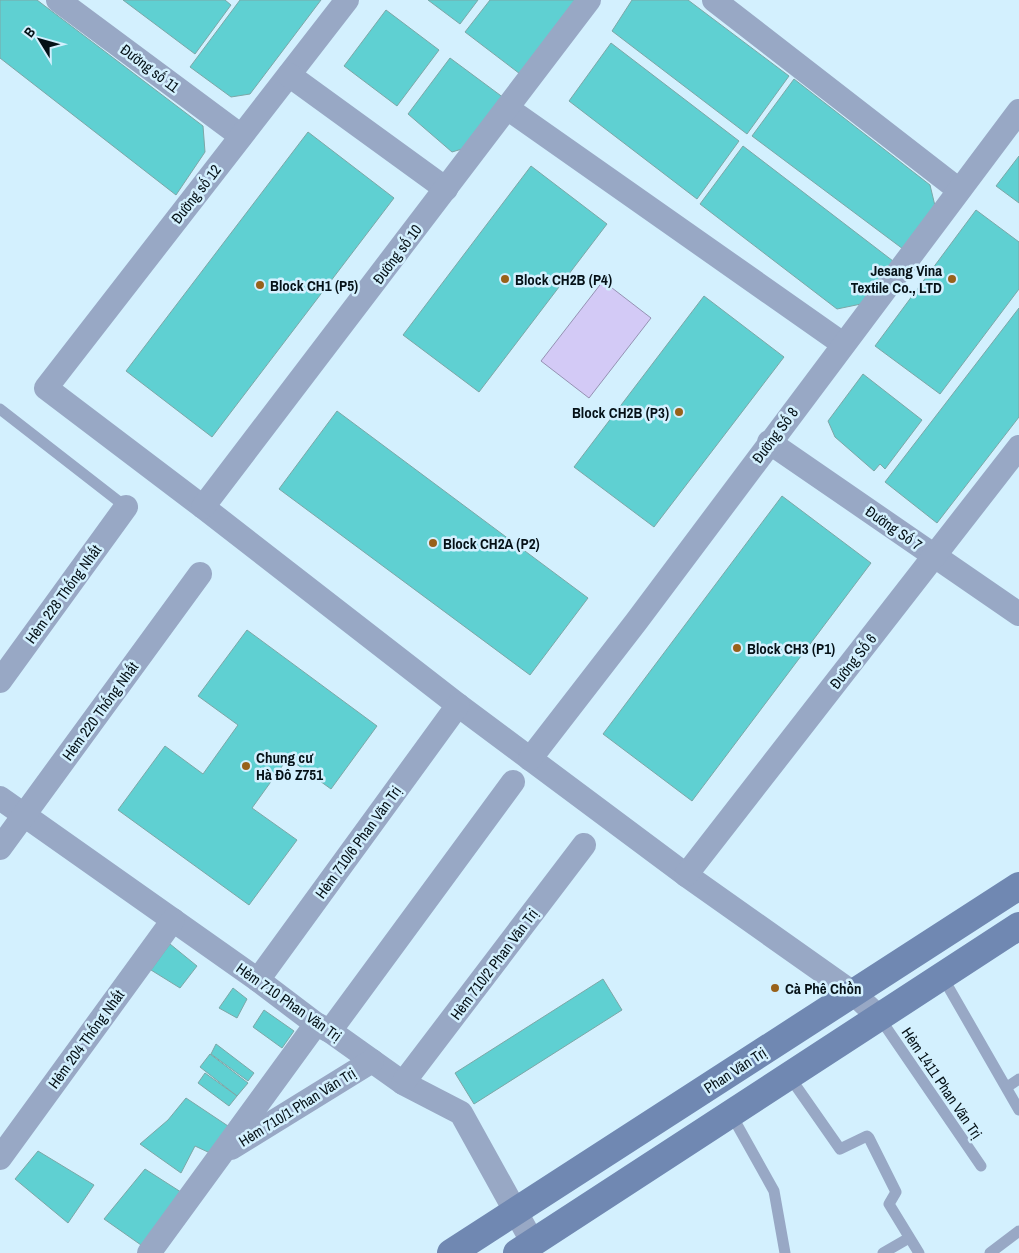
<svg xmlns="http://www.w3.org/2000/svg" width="1019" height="1253" font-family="'Archivo Narrow',sans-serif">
<rect width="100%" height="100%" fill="#d3f0fe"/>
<path fill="#d3caf6" stroke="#9592b3" d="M603,281L651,318L589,398L541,361Z"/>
<g fill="#5fd0d2" stroke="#7ca7a7">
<path d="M0,0H37L203,126L205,152L176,195L0,58Z"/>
<path d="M123,0H225L231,5L195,54Z"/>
<path d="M240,0H321L250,94L231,97L190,67Z"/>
<path d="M428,0H478L460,24Z"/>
<path d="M490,0H584L524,77L465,32Z"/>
<path d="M632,0H688L789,76L747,134L612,31Z"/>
<path d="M386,10L439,50L397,106L344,66Z"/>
<path d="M611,43L739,141L697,199L569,101Z"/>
<path d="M450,58L508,101L472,146L452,152L408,114Z"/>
<path d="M794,79L930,185L936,210L903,249L752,136Z"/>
<path d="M308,132L394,198L212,437L126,371Z"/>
<path d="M743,146L893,261L861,304L837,309L700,204Z"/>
<path d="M1019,156V203L996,186Z"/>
<path d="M531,166L607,224L479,392L403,335Z"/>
<path d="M976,210L1019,242V289L940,394L875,346Z"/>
<path d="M704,296L784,357L654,527L574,467Z"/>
<path d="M1019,308V417L937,523L885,482Z"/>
<path d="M863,374L922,420L885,469L880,464L874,471L835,437L828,421Z"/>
<path d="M337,411L588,598L530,675L279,489Z"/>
<path d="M782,496L871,563L692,801L603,734Z"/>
<path d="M247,630L377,726L331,789L288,758L252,808L297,840L249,905L118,810L165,746L203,774L238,725L198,696Z"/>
<path d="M170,944L197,966L180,988L151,970Z"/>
<path d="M603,979L622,1010L474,1104L455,1073Z"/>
<path d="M233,988L247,999L237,1018L219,1008Z"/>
<path d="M264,1010L294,1031L282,1048L253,1027Z"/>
<path d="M216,1044L254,1073L248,1081L211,1054Z"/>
<path d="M210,1054L248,1083L237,1096L200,1067Z"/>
<path d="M205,1073L237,1096L229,1106L198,1083Z"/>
<path d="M186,1098L231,1128L210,1153L195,1146L181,1173L140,1144L168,1120Z"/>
<path d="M38,1151L94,1185L68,1223L15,1179Z"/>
<path d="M145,1169L184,1194L141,1245L104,1219Z"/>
</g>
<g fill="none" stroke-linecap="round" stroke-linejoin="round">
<g stroke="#98a8c5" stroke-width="11">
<path d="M0,409L126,507"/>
<path d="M942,976L1019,1110"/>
<path d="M879,1017L981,1166"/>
<path d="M789,1076L840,1149L867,1136L869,1138L896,1192L889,1204L919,1253"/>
<path d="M1007,1087L1019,1079"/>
<path d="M731,1114L774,1191L785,1253"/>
<path d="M883,1253L909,1238"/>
<path d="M990,1253L1019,1231"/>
</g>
<g stroke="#98a8c5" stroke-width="24">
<path d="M58,0L241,136"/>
<path d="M347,0L46,388L203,507L458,705L686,875L853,993L879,1017"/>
<path d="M714,0L959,190"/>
<path d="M289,75L446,189"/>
<path d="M507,108L843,344"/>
<path d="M769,442L1019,614"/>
<path d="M203,507L589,0"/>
<path d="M0,681L126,507"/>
<path d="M530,759L636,622L1019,111"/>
<path d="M0,798L258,980L316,1024L330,1031L403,1083L461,1113L533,1243"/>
<path d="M0,848L200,574"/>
<path d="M686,875L1019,447"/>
<path d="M258,980L458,705"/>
<path d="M330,1031L513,782"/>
<path d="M403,1083L584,845"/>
<path d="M231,1148L372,1061"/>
<path d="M0,1158L173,920"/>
<path d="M149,1253L316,1024"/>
</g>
<g stroke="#7088b2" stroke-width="28">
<path d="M451,1253L1019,886"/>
<path d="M517,1253L1019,926"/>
</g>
</g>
<g fill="#98611a" stroke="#d3f0fe" stroke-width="2">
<circle cx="505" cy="279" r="5"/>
<circle cx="952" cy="279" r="5"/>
<circle cx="260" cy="285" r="5"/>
<circle cx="679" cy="412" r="5"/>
<circle cx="433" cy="543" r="5"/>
<circle cx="737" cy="648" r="5"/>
<circle cx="246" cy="766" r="5"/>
<circle cx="775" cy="988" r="5"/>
</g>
<g text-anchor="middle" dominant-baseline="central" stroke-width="5" stroke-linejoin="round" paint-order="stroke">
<g font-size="15" fill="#051117" stroke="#d3f0fe">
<text transform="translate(150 68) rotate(37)">Đường số 11</text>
<text transform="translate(196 194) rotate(-52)">Đường số 12</text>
<text transform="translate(397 254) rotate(-53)">Đường số 10</text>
<text transform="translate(775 435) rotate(-53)">Đường Số 8</text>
<text transform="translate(894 528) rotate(35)">Đường Số 7</text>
<text transform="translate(63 594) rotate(-54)">Hẻm 228 Thống Nhất</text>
<text transform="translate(853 661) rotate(-52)">Đường Số 6</text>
<text transform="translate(100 711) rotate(-54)">Hẻm 220 Thống Nhất</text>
<text transform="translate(358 842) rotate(-54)">Hẻm 710/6 Phan Văn Trị</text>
<text transform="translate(494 964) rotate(-53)">Hẻm 710/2 Phan Văn Trị</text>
<text transform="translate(289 1002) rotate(35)">Hẻm 710 Phan Văn Trị</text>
<text transform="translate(86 1039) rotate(-54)">Hẻm 204 Thống Nhất</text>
<text transform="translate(735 1070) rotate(-33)">Phan Văn Trị</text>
<text transform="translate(942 1083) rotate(56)">Hẻm 1411 Phan Văn Trị</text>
<text transform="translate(297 1107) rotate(-32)">Hẻm 710/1 Phan Văn Trị</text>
</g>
<g font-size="15" font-weight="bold" fill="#051117" stroke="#d3f0fe" text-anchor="start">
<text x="942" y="270" text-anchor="end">Jesang Vina<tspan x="942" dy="17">Textile Co., LTD</tspan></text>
<text x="515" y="279">Block CH2B (P4)</text>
<text x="270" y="285">Block CH1 (P5)</text>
<text x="669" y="412" text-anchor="end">Block CH2B (P3)</text>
<text x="443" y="543">Block CH2A (P2)</text>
<text x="747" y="648">Block CH3 (P1)</text>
<text x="256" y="757">Chung cư<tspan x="256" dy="17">Hà Đô Z751</tspan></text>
<text x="785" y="988">Cà Phê Chồn</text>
</g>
</g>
<g transform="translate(40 40) rotate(307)" stroke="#d3f0fe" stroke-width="4" paint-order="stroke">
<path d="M0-4L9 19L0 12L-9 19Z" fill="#051117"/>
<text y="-8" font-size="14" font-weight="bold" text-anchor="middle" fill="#051117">B</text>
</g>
</svg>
